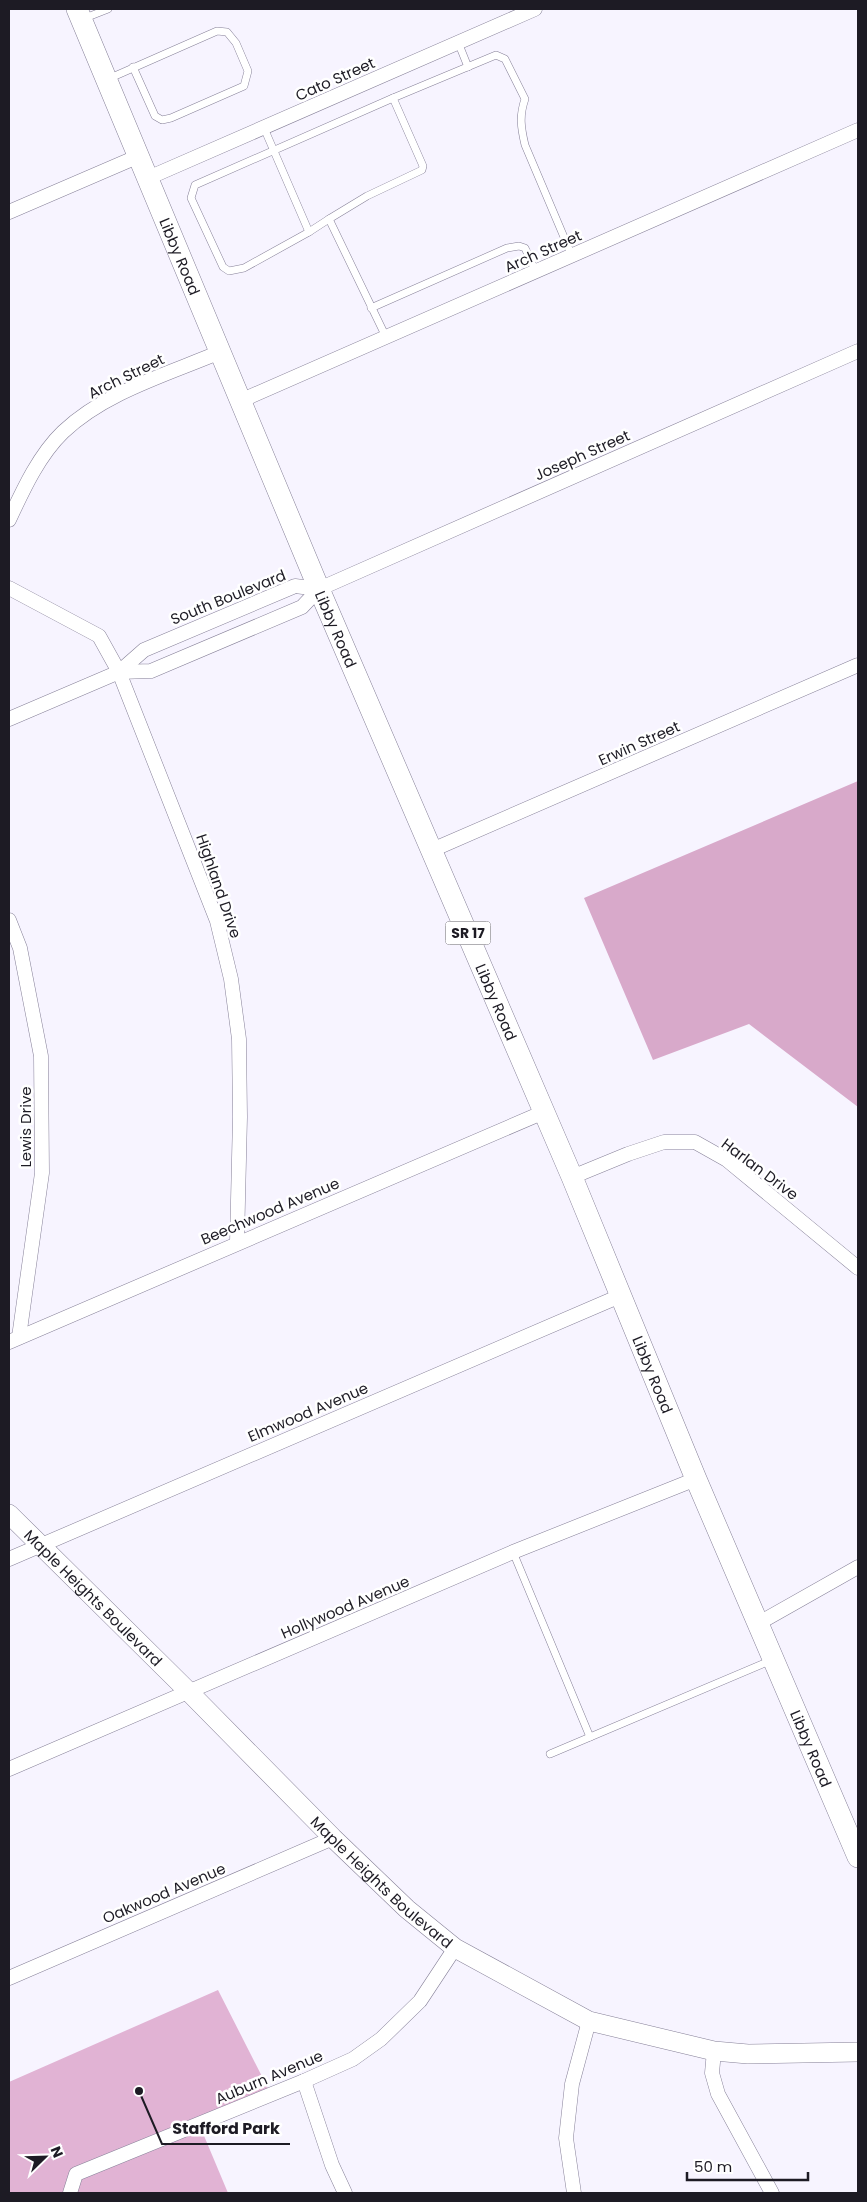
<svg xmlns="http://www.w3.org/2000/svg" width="867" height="2202" font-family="Poppins,sans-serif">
<rect width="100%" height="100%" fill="#f7f4ff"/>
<path fill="#e1b3d4" d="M218,1990L274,2100L202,2131L228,2193H9V2082Z"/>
<path fill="#d8a9ca" d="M858,781V1107L749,1024L653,1060L584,898Z"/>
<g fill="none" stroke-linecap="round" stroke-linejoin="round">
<defs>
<g id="lane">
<path d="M85,18L108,9"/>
<path d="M458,42L468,67"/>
<path d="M108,79L217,31L227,32L236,43L248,71L244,86L171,118L162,120L155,116L133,67"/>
<path d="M264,128L309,232L329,219L386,337"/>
<path d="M329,219L367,196L422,170L423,166L393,98L496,55L505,59L525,99C519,116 521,128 525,145L572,256"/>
<path d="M309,232L244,268L229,271L223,267L191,198L195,185L393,98"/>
<path d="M371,308L507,248L519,246L525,248L536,272"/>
<path d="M513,1552L590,1737"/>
<path d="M550,1754L772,1660"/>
</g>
<g id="street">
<path d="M148,178L535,9"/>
<path d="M9,212L139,156"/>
<path d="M240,401L858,130"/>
<path d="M9,520C23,490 39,455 63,432C105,392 168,374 220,352"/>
<path d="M9,588L99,636L119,672L217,921L231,979L239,1039L240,1117L237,1242"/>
<path d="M119,672L151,671L302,607L319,589L858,351"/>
<path d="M9,719L119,672L144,650L295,586L319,589"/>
<path d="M432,850L858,665"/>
<path d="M9,920L20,948L41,1056L42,1173L19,1337"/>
<path d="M572,1177L628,1154L664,1142H695L727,1160L858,1268"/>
<path d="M9,1342L544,1112"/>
<path d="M9,1559L620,1296"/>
<path d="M759,1623L858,1567"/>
<path d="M9,1769L513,1552L696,1479"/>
<path d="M9,1978L333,1838"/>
<path d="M714,2051L712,2073L718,2094L772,2193"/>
<path d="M304,2081L332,2165L345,2193"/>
<path d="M70,2193L76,2174L304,2081L353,2059L381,2039L420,2001L455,1948"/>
<path d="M574,2193L566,2138L572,2084L589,2021"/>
</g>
<g id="secondary">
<path id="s1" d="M9,1514L189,1692L333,1838L407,1909L455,1948L589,2021L714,2051L748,2054L858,2052"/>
</g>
<g id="primary">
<path id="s2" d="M77,9L319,589L572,1177L696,1479L858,1857"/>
</g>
</defs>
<use href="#lane" stroke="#868098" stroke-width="8"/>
<use href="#street" stroke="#868098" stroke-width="15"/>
<use href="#secondary" stroke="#868098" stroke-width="20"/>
<use href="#primary" stroke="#868098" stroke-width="22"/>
<use href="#lane" stroke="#fff" stroke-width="7"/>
<use href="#street" stroke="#fff" stroke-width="14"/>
<use href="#secondary" stroke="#fff" stroke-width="19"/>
<use href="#primary" stroke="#fff" stroke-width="21"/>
</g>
<g text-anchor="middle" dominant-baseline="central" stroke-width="5" stroke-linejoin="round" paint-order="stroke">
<rect fill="#fff" stroke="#615f66" stroke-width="1" x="445.5" y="921.5" width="45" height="23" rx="4"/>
<g font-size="14" font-weight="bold" fill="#1d1b24">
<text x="468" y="933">SR 17</text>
</g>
<g font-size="15" fill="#1d1b24" stroke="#fff">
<text transform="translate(335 79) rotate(-24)">Cato Street</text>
<text transform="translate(543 251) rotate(-24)">Arch Street</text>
<text stroke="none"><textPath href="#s2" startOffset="268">Libby Road</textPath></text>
<text transform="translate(126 376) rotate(-26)">Arch Street</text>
<text transform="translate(582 455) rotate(-24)">Joseph Street</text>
<text transform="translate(228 597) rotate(-22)">South Boulevard</text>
<text stroke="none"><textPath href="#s2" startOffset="672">Libby Road</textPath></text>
<text transform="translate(639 743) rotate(-24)">Erwin Street</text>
<text transform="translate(219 886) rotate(71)">Highland Drive</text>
<text stroke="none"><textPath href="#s2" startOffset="1078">Libby Road</textPath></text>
<text transform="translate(25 1127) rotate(-90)">Lewis Drive</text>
<text transform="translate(760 1169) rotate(37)">Harlan Drive</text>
<text transform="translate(270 1211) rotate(-23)">Beechwood Avenue</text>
<text stroke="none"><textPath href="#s2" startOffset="1482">Libby Road</textPath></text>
<text transform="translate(308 1412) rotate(-23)">Elmwood Avenue</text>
<text stroke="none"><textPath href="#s1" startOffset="119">Maple Heights Boulevard</textPath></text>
<text transform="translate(345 1607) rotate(-23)">Hollywood Avenue</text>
<text stroke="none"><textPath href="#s2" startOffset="1888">Libby Road</textPath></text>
<text stroke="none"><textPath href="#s1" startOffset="524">Maple Heights Boulevard</textPath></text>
<text transform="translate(164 1893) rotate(-23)">Oakwood Avenue</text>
<text transform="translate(269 2077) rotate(-23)">Auburn Avenue</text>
</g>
</g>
<path fill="none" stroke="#1d1b24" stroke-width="2" d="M139 2091L162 2144H290"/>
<circle fill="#1d1b24" stroke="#fff" stroke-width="2" cx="139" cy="2091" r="5"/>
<g font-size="16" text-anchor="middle" font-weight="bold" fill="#1d1b24" stroke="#fff" stroke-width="5" stroke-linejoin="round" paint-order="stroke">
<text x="226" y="2134">Stafford Park</text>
</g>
<rect width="867" height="2202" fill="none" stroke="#1d1b24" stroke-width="20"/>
<g transform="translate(45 2157) rotate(67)" stroke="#ffffff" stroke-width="4" paint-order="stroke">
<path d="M0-4L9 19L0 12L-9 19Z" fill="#1d1b24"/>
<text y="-8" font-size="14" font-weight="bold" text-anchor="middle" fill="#1d1b24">N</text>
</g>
<path d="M687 2172v8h121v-8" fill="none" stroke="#1d1b24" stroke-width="2.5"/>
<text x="694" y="2172" font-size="15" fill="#1d1b24" stroke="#ffffff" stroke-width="4" paint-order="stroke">50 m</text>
</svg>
